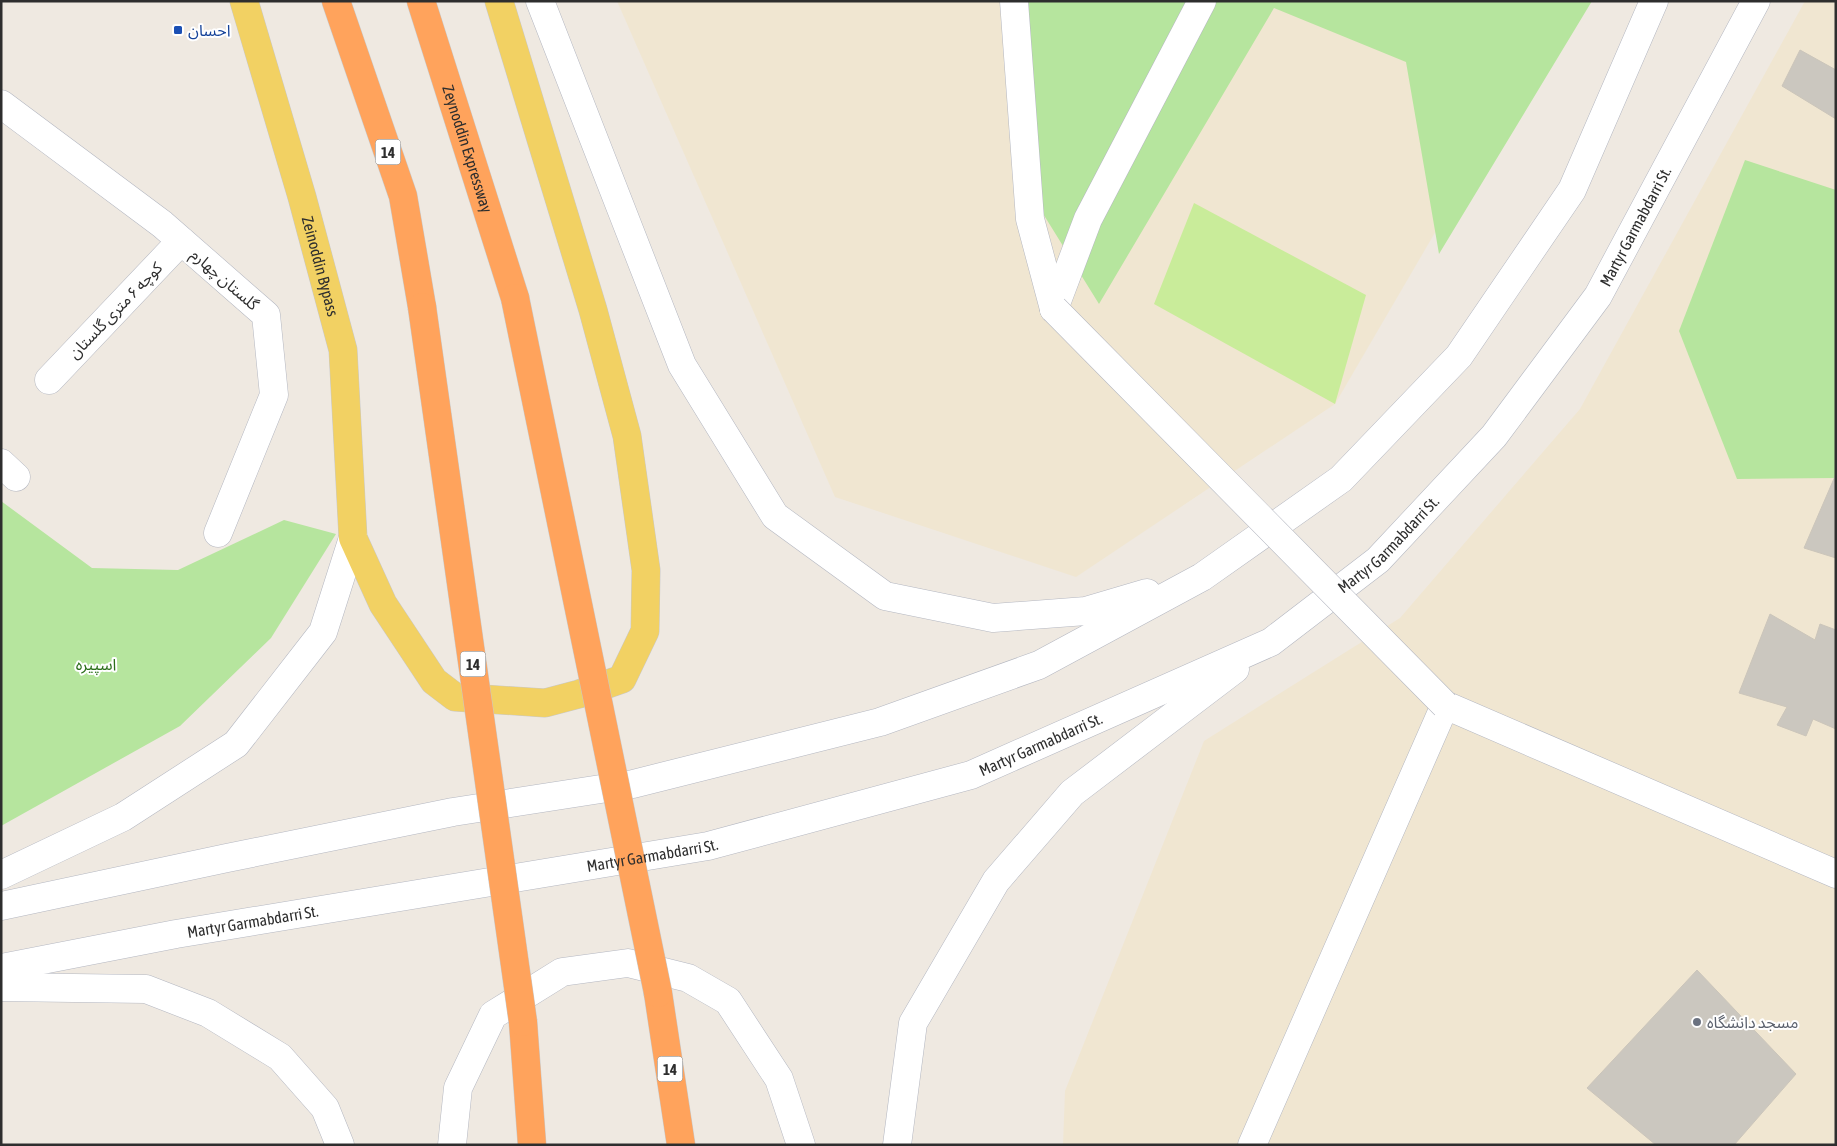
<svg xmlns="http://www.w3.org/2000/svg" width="1837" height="1146" font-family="'Asap Condensed','Noto Sans Arabic',sans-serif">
<rect width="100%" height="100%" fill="#efe9e1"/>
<g fill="#f0e6d1">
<path d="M617,1H1570L1335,404L1076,577L835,497Z"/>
<path d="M1805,1H1836V1145H1063L1065,1091L1204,741L1400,618L1580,409Z"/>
</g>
<g fill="#b6e59e">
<path d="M1014,1H1592L1439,254L1406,62L1274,8L1099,304L1024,183Z"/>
<path d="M1745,160L1836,190V478L1737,479L1679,331Z"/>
<path d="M1,501L92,568L178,570L284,520L336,534L271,638L180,726L1,826Z"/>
</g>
<path fill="#c9ec9a" d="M1194,203L1366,295L1335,404L1154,304Z"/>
<g fill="#cbc7bf" stroke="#cbc5ba">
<path d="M1800,50L1836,70V119L1782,86Z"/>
<path d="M1836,474V558L1804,548Z"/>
<path d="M1770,614L1815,640L1820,624L1836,630V729L1813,719L1806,736L1777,725L1787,707L1739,693Z"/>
<path d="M1697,970L1796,1074L1734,1145H1656L1587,1088Z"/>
</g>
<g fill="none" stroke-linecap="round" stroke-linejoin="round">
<defs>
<g id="street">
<path d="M1014,1L1030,219L1054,309"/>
<path d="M1,104L162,224L266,315L274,395L218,533"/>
<path d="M1054,309L1088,219L1202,1"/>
<path d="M49,380L181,241"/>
<path d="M1,463L16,477"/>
<path d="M1252,1145L1445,705L1836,874"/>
</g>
<g id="secondary">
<path d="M540,1L682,365L775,516L885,596L993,618L1086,611L1147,593"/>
<path d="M1,875L123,817L236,744L323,632L353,538"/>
<path d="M1,906L227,858L453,812L633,784L880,722L1039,665L1202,577L1341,479L1459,356L1572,190L1654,1"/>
<path id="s1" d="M1,968L176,934L708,846L971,775L1271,642L1378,560L1494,436L1598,296L1756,1"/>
<path d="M1,987L146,989L208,1013L280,1057L325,1108L340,1145"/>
<path d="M452,1145L458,1088L493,1015L562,972L628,963L688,978L728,1001L779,1079L801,1145"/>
<path d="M897,1145L913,1023L996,881L1072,793L1235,669"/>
</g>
<g id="primary">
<path id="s2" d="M244,1L302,197L343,350L353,538L383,604L434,681L455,697L545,703L579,694L622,679L645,631L646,570L627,436L593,310L499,1"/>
</g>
<g id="highway">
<path d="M336,1L403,196L422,307"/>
<path id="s3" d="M421,1L515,298"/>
<path d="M658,993L681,1145"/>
<path d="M523,1022L532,1145"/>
</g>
</defs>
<use href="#street" stroke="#b4b7c1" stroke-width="29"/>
<use href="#secondary" stroke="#b4b7c1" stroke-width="29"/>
<use href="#primary" stroke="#c9c9c9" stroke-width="29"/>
<use href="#highway" stroke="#c9c9c9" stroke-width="29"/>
<use href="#street" stroke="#fff" stroke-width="28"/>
<use href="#secondary" stroke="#fff" stroke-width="28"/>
<use href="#primary" stroke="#f2d163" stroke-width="28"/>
<use href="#highway" stroke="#ffa35c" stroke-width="28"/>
<defs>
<path id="street-bridge" d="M1054,309L1445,705"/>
<g id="highway-bridge">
<path d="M515,298L658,993"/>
<path d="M422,307L523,1022"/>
</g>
</defs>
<use href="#street-bridge" stroke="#b4b7c1" stroke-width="29" stroke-linecap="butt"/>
<use href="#highway-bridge" stroke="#c9c9c9" stroke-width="29" stroke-linecap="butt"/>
<use href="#street-bridge" stroke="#fff" stroke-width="28"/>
<use href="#highway-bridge" stroke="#ffa35c" stroke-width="28"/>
</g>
<rect fill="#1a4fb4" stroke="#fff" stroke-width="2" x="173" y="25" width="10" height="10" rx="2.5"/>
<circle fill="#6b7280" stroke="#fff" stroke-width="2" cx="1697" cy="1022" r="5"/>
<g text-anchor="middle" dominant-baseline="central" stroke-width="4" stroke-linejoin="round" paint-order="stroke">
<g fill="#fff" stroke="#6d6d6d" stroke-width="1">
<rect x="375.5" y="139.5" width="25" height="25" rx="4"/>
<rect x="460.5" y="651.5" width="25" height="25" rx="4"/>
<rect x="657.5" y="1056.5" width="25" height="25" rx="4"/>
</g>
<g font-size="15" font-weight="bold" fill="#2e2e2e">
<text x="388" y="152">14</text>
<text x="473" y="664">14</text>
<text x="670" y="1069">14</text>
</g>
<g font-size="16" fill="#164399" stroke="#fff" text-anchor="start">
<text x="188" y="30">احسان</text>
</g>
<g font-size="16" fill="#2e2e2e" stroke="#fff">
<text stroke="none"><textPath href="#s3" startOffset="155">Zeynoddin Expressway</textPath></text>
<text stroke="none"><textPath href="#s1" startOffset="1876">Martyr Garmabdarri St.</textPath></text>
<text stroke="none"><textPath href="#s2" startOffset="276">Zeinoddin Bypass</textPath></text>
<text transform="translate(225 279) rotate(41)">گلستان چهارم</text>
<text transform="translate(115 310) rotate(-46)">کوچه ۶ متری گلستان</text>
<text stroke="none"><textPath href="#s1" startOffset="1471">Martyr Garmabdarri St.</textPath></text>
<text stroke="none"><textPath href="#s1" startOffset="1066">Martyr Garmabdarri St.</textPath></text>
<text stroke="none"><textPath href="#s1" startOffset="661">Martyr Garmabdarri St.</textPath></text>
<text stroke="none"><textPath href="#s1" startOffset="256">Martyr Garmabdarri St.</textPath></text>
</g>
<g font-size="16" fill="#2c6e1b" stroke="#fff">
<text x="96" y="664">اسپیره</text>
</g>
<g font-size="16" fill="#5b616d" stroke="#fff" text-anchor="start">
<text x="1707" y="1022">مسجد دانشگاه</text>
</g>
</g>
<rect width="1837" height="1146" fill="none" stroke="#2e2e2e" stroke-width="5"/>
</svg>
